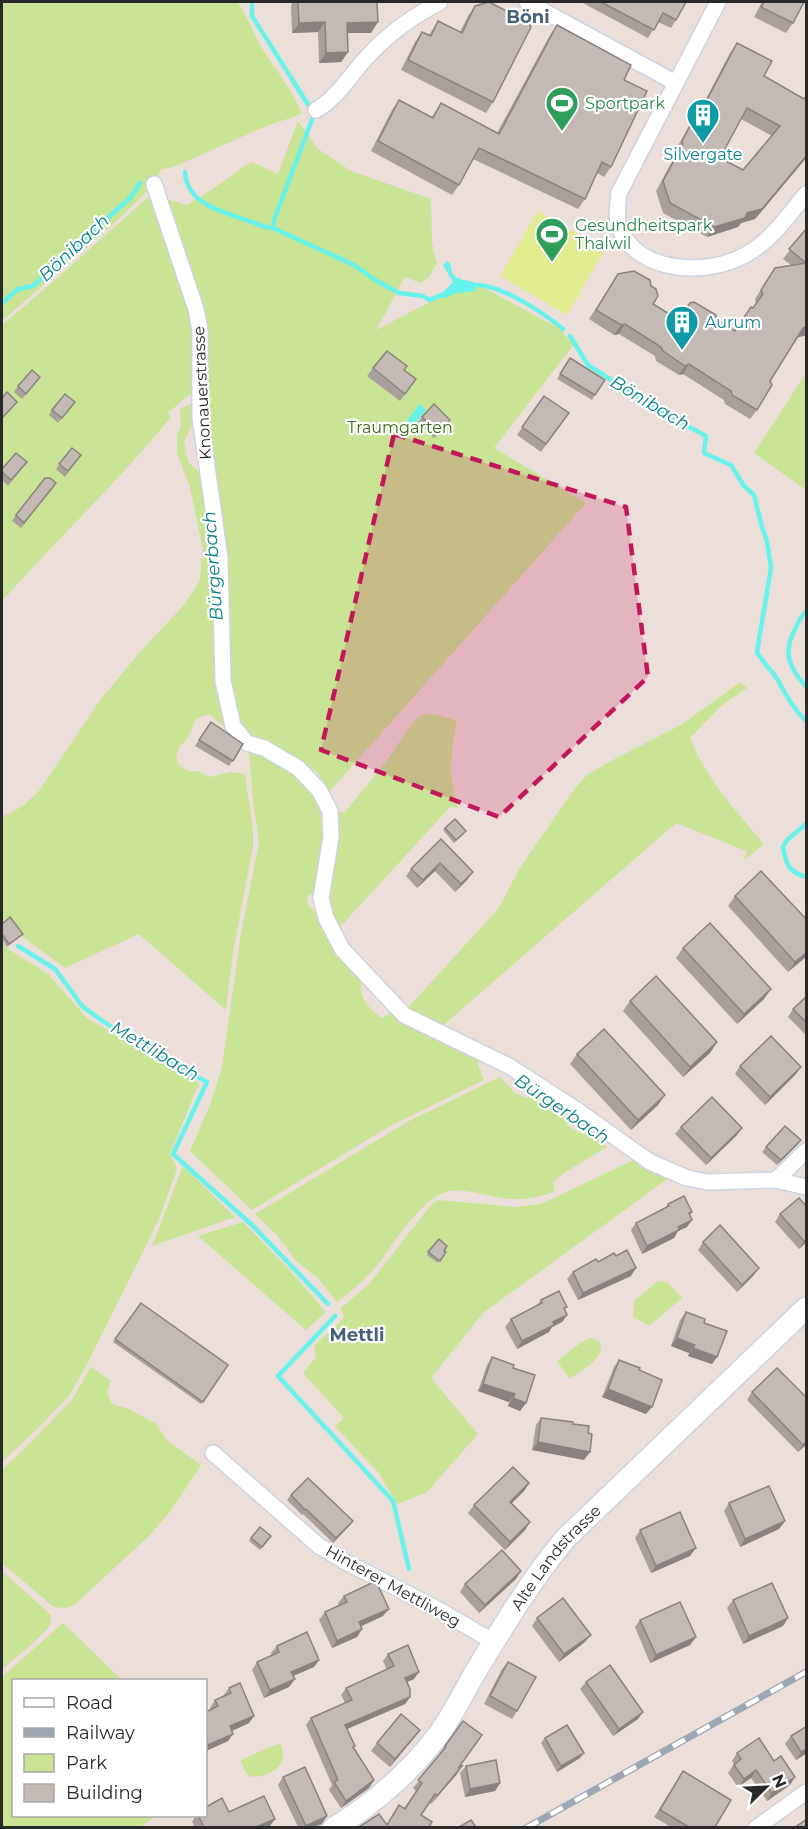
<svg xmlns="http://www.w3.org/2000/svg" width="808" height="1829" font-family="Montserrat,sans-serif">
<rect width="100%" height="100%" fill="#ecded9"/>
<g fill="#c8e494">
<path d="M2,2H237C249,17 252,33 262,48C277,72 291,87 302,114L269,125L173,167L161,169L154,184L120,218L2,321Z"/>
<path d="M298,121L318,149L351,171L431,199L432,243L437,263L429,277L420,283L405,277L376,330L471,281L562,330L565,336L575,343L494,448L586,503L330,791L316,771L249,739L236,722L229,701L198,391L186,397L168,413L171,417C118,482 57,539 2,601V325L55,280L147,198L166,199L187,205L208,192L251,162L278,174Z"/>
<path d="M806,373V490L754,453Z"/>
<path d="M191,404L192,425L184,441L188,462L198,471L210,530L228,730L209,714L196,719C193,726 190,735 185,741C182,745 181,743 179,748C171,762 184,774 198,771L210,777L230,772L245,774L253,829V846L233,952L226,1010L139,934L65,968L23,937L8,919L2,923V817L23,806L39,791L101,699L141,651L184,605L200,581L203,549L190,487L177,453V436L181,425L180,409Z"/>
<path d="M740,682L747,688L721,706L690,738C707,780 735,810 764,844L743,861L747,851L676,823L440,1028L405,1011L498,909L520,868L575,788L587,775L607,763L681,725Z"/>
<path d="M424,714L439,715L457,721C451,750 447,780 459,809L451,806L340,927C319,907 330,839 332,810L344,813L382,767L414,721Z"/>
<path d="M253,750L286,764L320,802L325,816L326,834L316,892L308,896L307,904L319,916L362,980C358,999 368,1006 381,1018L392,1012L478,1057V1065L484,1080L390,1126L252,1210L190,1151L210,1105L222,1067L241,934L259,842L253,801L249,753Z"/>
<path d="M2,940L8,949L48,974L87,1018L199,1083L170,1154L177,1169L159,1219L86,1366L69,1396L40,1426L2,1462Z"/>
<path d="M500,1077L515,1093L526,1098L535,1093L567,1113V1125L579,1133L589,1132L607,1147L564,1173L553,1182L554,1192C541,1196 528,1200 514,1199C494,1199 469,1188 450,1191C421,1196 393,1246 375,1268C363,1281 351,1292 337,1302L318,1278L296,1261L277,1235L255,1214L409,1121Z"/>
<path d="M636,1159L670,1177L483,1313L431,1378L478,1434L427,1492L397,1504L379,1473L335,1426L344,1418L303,1373L316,1357L314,1346L344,1318L341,1308L369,1284L431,1205L438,1200L516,1207L541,1204Z"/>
<path d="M183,1166L235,1217L152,1246Z"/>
<path d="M243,1222L284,1264L326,1312L306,1330L198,1236Z"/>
<path d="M662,1281L668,1283L682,1298L649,1326L633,1317L634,1301L657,1282Z"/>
<path d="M591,1338L599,1341C608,1358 581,1370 570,1379L557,1361L583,1341Z"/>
<path d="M91,1367L111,1381L107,1393L112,1404L129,1409L156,1424L168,1441L201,1465L169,1513L148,1537L74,1605L65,1608L54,1607L2,1563V1470L22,1451L72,1400Z"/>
<path d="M2,1571L51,1615L50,1626L32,1644L2,1669Z"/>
<path d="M63,1623L122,1680H14V1816H156L140,1827H2V1725L3,1723L2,1720V1677Z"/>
<path d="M280,1743C287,1759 282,1769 264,1775C260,1776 255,1778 250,1776C245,1774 243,1765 241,1760Z"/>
</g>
<path fill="#e1ec8f" d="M538,211L605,249L567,315L500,276Z"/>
<g fill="#68f2ec">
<path d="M447,261L450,263C451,266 451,269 452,272C456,282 471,279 478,284L475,291L453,294L447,298H441V294L453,282L443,265Z"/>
<path d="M420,404L426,410L413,426L407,420Z"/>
</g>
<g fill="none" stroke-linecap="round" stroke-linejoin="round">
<g stroke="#68f2ec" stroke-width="4.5">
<path d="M252,2V16L309,106L313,117L274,220L273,228"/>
<path d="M185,172C187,210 236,214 265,227L273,228L354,265L375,280L399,293L423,296"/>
<path d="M478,285C505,287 542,312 563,329"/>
<path d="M426,298L430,300L441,295"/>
<path d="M2,303L18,289L33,286L131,197L140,183"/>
<path d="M570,336L588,365L663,413L706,436L704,453L731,465L744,486L754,495L762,527L767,541L771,568L757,652C763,664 775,673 779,682C786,696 795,710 806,721"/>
<path d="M806,611C801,616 799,621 796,627C782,653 789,667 806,687"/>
<path d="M806,824L787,840L783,847C786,865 789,872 806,877"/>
<path d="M18,946L55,969L83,1007L117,1031L149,1046L163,1059L207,1082L173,1154L251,1224L328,1304"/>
<path d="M335,1316L278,1376L393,1501L409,1569"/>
</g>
<defs>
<g id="street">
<path d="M527,2L676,83"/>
<path d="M718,2L619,193C618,204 615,218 620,229C639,274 708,276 745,255C770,242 789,215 806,194"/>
<path d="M316,110C338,98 352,72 369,55C390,32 413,16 440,2"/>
<path d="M154,184L196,309L200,330V417L220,558L223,681L233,726L247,743L264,748L298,768L319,790L330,811L331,837L321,898L326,918L342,949L404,1015L509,1066L577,1110L650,1162L687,1178L708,1182L776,1180L806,1187"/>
<path d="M776,1180L806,1151"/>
<path d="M213,1453L319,1546L346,1562L439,1610L494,1642"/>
<path d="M756,1828L806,1792"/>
</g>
<g id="secondary">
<path id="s1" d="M334,1828C373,1804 408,1774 436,1738C452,1717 463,1693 476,1671C504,1625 531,1580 565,1539L806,1308"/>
</g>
</defs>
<use href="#street" stroke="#ccd4de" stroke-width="18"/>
<use href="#secondary" stroke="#ccd4de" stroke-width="24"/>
<use href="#street" stroke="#fff" stroke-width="15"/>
<use href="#secondary" stroke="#fff" stroke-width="21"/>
<defs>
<path id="rail" d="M526,1828L806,1672"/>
</defs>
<use href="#rail" stroke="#9ca7b4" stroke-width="7"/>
<use href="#rail" stroke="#fff" stroke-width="4.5" stroke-dasharray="14" stroke-linecap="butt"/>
</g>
<g fill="#a9a09c" fill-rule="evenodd">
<path d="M293,2H377L371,33H347L348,52L341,62L319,63L318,32L292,33L291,5Z"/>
<path d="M581,2H686L676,20L671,28L658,22L648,38Z"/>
<path d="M762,2H804L793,23L786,33L754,17Z"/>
<path d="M475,6L493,102L486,113L401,70L415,42L422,32L429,35L438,21L460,32L468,16Z"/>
<path d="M557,25L624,80L611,167L604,177L597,173L585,199L578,209L473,159L459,185L452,195L371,151L392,110L399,100L431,118L441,103L497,133L550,35Z"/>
<path d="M737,43L764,76L804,99L807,95V157L755,219L741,223L738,227L707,237L663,213L656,191L676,154L675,151L690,124L698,114L730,53ZM741,119L772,136L743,170L720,158Z"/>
<path d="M807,228V335L797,337L770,381L757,410L750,419L725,404L724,400L683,374L679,375L656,361L655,356L619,334L614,335L589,319L618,274L653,304L679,320L690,303L735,331L753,308L756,303L755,299L775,268L791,265L783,259Z"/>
<path d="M570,358L595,395L592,400L557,379Z"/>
<path d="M373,368L404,370L416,379L400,401L367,376Z"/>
<path d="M40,377L22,399L14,392L18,386Z"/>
<path d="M544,396L569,413L541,452L517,435Z"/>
<path d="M75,402L58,423L49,415L52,410Z"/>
<path d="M422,417L447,425L434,438L418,422Z"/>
<path d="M72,448L81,455L65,477L56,469Z"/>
<path d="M27,462L8,486L2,480V469Z"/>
<path d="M52,488L21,528L12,521L16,515Z"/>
<path d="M211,722L243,744L229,766L195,746Z"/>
<path d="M445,828L464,834L454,843L443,830Z"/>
<path d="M441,839L473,872L467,880L455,892L435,871L417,888L406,876L411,869Z"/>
<path d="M735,896L807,956L788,972L728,906Z"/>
<path d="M2,924L21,936L7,947L2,939Z"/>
<path d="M683,948L764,999L737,1024L676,958Z"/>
<path d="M807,996V1036L788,1017L793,1009Z"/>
<path d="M630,1001L717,1042L710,1053L683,1077L623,1011Z"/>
<path d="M577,1054L658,1105L631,1130L570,1064Z"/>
<path d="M740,1066L796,1074L765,1105L735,1074Z"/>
<path d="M681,1127L742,1128L736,1136L706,1165L675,1134Z"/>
<path d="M801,1140L797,1145L777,1165L762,1152L766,1147Z"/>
<path d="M668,1204L692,1212L690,1215L687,1227L678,1231L674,1238L642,1254L631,1230L636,1223L665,1208Z"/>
<path d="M807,1207V1242L799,1249L775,1222L780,1214Z"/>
<path d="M439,1239L444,1251L446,1252L438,1263L427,1255Z"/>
<path d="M703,1242L759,1268L753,1276L737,1292L698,1250Z"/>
<path d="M573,1272L631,1276L578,1300L567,1279Z"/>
<path d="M541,1300L567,1315L562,1322L552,1327L549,1332L517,1349L505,1327L511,1319L537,1305Z"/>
<path d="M141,1303L228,1365L201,1404L113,1342Z"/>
<path d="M686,1312L704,1323L717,1357L712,1364L688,1356L689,1353L671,1346L680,1320Z"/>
<path d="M492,1357L513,1368L526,1403L520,1411L508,1406L509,1402L478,1391L487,1365Z"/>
<path d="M619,1360L639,1370L646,1414L602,1397L614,1367Z"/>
<path d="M752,1392L807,1398V1444L798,1452L747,1400Z"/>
<path d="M541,1418L573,1424L584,1460L532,1450L536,1425Z"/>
<path d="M529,1483L524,1491L511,1503L530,1522L525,1530L505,1550L468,1513L474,1505Z"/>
<path d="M291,1495L353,1521L349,1526L333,1543L303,1514L302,1515L287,1500Z"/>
<path d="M729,1503L785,1521L779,1529L740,1547L724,1511Z"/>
<path d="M260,1527L271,1536L260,1550L249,1541Z"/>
<path d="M640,1530L690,1556L651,1573L635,1538Z"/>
<path d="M516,1579L479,1613L460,1592L465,1584Z"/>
<path d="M344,1596L383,1616L361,1626L362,1629L357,1637L332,1648L319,1620L325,1612L339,1606L338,1603Z"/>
<path d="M733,1600L788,1618L783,1626L743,1644L727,1608Z"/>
<path d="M537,1618L585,1642L559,1662L532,1626Z"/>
<path d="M640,1620L696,1637L690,1645L650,1663L635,1627Z"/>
<path d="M277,1646L319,1660L314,1667L293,1676L295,1679L289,1687L264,1698L252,1670L257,1662L272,1656L271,1653Z"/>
<path d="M388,1654L414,1679L407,1682L410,1697L405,1704L347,1729L354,1748L374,1780L369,1788L341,1808L329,1790L332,1785L306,1725L311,1718L345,1703L341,1695L346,1688L387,1670L383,1661Z"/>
<path d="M508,1662L517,1711L512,1719L484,1704L502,1669Z"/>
<path d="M586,1682L638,1719L613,1736L580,1689Z"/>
<path d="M229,1688L249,1723L232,1731L228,1741L206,1751V1712L210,1710V1708L215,1700L223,1696Z"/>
<path d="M463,1721L459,1767L462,1766L457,1774L431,1804L429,1802L421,1815L386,1825L404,1808L416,1791L413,1788L440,1755L439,1754Z"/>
<path d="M807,1726V1753L796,1760L785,1744L791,1736Z"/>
<path d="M414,1738L390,1767L371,1751L377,1743Z"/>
<path d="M545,1738L580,1758L557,1772L541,1743Z"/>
<path d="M737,1753L790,1785L767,1801L751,1778L738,1787L728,1773L734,1764L732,1761Z"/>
<path d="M466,1766L500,1783L495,1791L465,1797L460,1773Z"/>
<path d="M683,1771L715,1827H671L654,1817Z"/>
<path d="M283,1777L322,1824L313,1827H298L278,1785Z"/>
<path d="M229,1812L270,1826L267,1827H195L192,1822L196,1815H206Z"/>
</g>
<g fill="#89827f">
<path d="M325,22L318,32L292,33L299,23Z"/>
<path d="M378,22L371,33H340L347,23Z"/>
<path d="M348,52L341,62L319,63L326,53Z"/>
<path d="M807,155V157L755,219L741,223L738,227L707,237L714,227L747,213Z"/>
<path d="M625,324L619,334L614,335L621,325Z"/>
<path d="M807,327V335L796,338L803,328Z"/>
<path d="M689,364L683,374L679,375L685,366Z"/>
<path d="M440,863L435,871L417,888L423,880Z"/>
<path d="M473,872L467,880L455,892L461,884Z"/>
<path d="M807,952V956L788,972L795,962Z"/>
<path d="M771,989L764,999L737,1024L744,1014Z"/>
<path d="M717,1042L710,1053L683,1077L690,1067Z"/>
<path d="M801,1067L796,1074L765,1105L770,1097Z"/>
<path d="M665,1095L658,1105L631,1130L638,1120Z"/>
<path d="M742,1128L736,1136L706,1165L711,1158Z"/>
<path d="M801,1140L797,1145L777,1165L781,1160Z"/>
<path d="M692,1220L687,1227L678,1231L674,1238L642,1254L647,1246L678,1227Z"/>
<path d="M807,1239L806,1242L799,1249L804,1241Z"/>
<path d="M636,1268L631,1276L578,1300L583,1293Z"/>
<path d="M759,1268L753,1276L737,1292L742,1285Z"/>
<path d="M567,1315L562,1322L552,1327L549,1332L517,1349L522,1341L553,1322Z"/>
<path d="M677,1338L695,1345L689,1353L671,1346Z"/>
<path d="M693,1348L717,1357L712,1364L688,1356Z"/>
<path d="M483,1384L515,1394L509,1402L478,1391Z"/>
<path d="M608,1389L652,1407L646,1414L602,1397Z"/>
<path d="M513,1398L526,1403L520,1411L508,1406Z"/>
<path d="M807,1441V1444L798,1452L803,1445Z"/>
<path d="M538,1442L590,1452L584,1460L532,1450Z"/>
<path d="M529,1483L524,1491L505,1510L510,1502Z"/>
<path d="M353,1521L349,1526L333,1543L336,1538Z"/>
<path d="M785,1521L779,1529L740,1547L745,1539Z"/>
<path d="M530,1522L525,1530L505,1550L510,1542Z"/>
<path d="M696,1548L690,1556L651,1573L656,1566Z"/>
<path d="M521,1571L516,1579L479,1613L485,1605Z"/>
<path d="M389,1609L383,1616L353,1630L359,1622Z"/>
<path d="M788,1618L783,1626L743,1644L749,1636Z"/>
<path d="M362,1629L357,1637L332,1648L337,1641Z"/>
<path d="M591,1635L585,1642L559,1662L564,1654Z"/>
<path d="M696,1637L690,1645L650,1663L656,1655Z"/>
<path d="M319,1660L314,1667L286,1679L291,1672Z"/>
<path d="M419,1672L414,1679L400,1685L405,1678Z"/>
<path d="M295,1679L289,1687L264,1698L270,1690Z"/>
<path d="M410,1697L405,1704L340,1732L345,1725Z"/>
<path d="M643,1712L638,1719L613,1736L619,1729Z"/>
<path d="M254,1716L249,1723L225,1734L230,1726Z"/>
<path d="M420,1730L414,1738L390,1767L395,1759Z"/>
<path d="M233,1734L228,1741L206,1751V1748L208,1745Z"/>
<path d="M807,1749V1753L796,1760L801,1752Z"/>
<path d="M584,1753L580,1758L557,1772L561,1766Z"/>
<path d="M462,1766L457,1774L431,1804L437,1796Z"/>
<path d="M756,1770L751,1778L738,1787L744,1779Z"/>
<path d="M795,1777L790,1785L767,1801L772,1793Z"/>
<path d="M374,1780L369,1788L341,1808L346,1801Z"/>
<path d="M500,1783L495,1791L465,1797L470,1789Z"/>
<path d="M327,1816L322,1824L313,1827H305L306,1826Z"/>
<path d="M275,1819L270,1826L267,1827H256Z"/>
</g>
<g fill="#c4bab5" stroke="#89827f" stroke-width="1.5" fill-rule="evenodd">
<path d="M298,2H377L378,22L347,23L348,52L326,53L325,22L299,23Z"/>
<path d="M489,2L528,22L531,27L493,102L408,60L422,32L431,36L438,21L462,33L475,6Z"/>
<path d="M601,2H686L676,20L663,13L654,30Z"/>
<path d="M764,2H804L793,23L761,7Z"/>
<path d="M557,25L631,65L624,80L647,91L611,167L602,162L585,199L479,148L459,185L378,141L399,100L433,118L441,103L499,134Z"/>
<path d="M737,43L772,61L764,76L804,99L807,95V155L762,209L747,213L745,218L714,227L670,203L663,181L683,144L682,141L696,115L700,113ZM747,108L780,126L743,170L720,158Z"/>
<path d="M807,228V327L803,328L770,381L772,385L757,410L732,395L731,391L689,364L685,366L663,351L661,347L625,324L621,325L596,310L618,274L634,271L650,280L651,286L656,289L658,296L653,304L679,320L690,303L694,302L716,315L717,320L735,331L751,307L753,308L763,294L761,290L775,268L806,263L789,249Z"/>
<path d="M387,351L407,366L404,370L416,379L405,394L373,368Z"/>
<path d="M570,358L605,380L595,395L560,374Z"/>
<path d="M32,370L40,377L26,394L18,386Z"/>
<path d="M7,392L17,402L3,417L2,415V398Z"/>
<path d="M65,394L75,402L62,418L52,410Z"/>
<path d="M544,396L569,413L546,444L522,427Z"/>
<path d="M434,404L450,420L438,433L422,417Z"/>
<path d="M72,448L81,455L68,471L59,464Z"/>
<path d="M16,453L27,462L11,480L2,472V469Z"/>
<path d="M45,478H50L56,483L24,523L16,515Z"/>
<path d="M211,722L243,744L233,761L199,740Z"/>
<path d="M455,819L466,831L456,840L445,828Z"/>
<path d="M441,839L473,872L461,884L440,863L423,880L411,869Z"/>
<path d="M761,871L807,920V952L795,962L735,896Z"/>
<path d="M10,917L23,934L9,944L2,934V924Z"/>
<path d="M710,923L771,989L744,1014L683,948Z"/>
<path d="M656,976L717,1042L690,1067L630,1001Z"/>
<path d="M807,996V1023L793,1009Z"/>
<path d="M604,1029L665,1095L638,1120L577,1054Z"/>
<path d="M771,1036L801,1067L770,1097L740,1066Z"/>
<path d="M712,1097L742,1128L711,1158L681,1127Z"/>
<path d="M785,1126L801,1140L781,1160L766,1147Z"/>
<path d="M684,1196L692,1212L689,1213L692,1220L678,1227L679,1230L647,1246L636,1223L669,1206L668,1204Z"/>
<path d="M799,1198L807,1207V1239L804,1241L780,1214Z"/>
<path d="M720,1225L759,1268L742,1285L703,1242Z"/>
<path d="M439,1239L447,1246L444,1251L446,1252L440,1261L428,1252Z"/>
<path d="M627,1250L636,1268L583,1293L573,1272L596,1259L598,1262L614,1253L616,1256Z"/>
<path d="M559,1291L567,1307L564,1308L567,1315L553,1322L554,1325L522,1341L511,1319L542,1303L541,1300Z"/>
<path d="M141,1303L228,1365L203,1402L115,1339Z"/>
<path d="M686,1312L705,1319L704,1323L727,1331L717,1357L693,1348L695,1345L677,1338Z"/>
<path d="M492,1357L514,1365L513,1368L535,1375L526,1403L513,1398L515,1394L483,1384Z"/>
<path d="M619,1360L640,1368L639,1370L662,1380L652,1407L608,1389Z"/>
<path d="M777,1368L807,1398V1441L803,1445L752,1392Z"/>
<path d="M541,1418L573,1422V1424L589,1426L588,1433L592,1434L590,1452L538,1442Z"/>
<path d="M513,1467L529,1483L510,1502L530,1522L510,1542L474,1505Z"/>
<path d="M308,1478L353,1521L336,1538L306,1509L305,1510L291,1495Z"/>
<path d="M769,1486L785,1521L745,1539L729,1503Z"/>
<path d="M680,1512L696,1548L656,1566L640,1530Z"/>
<path d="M260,1527L271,1536L262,1547L251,1538Z"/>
<path d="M502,1550L521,1571L485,1605L465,1584Z"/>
<path d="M376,1581L389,1609L359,1622L362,1629L337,1641L325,1612L347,1602L344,1596Z"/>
<path d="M772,1583L788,1618L749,1636L733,1600Z"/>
<path d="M563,1598L591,1635L564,1654L537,1618Z"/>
<path d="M680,1602L696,1637L656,1655L640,1620Z"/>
<path d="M307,1632L319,1660L291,1672L295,1679L270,1690L257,1662L279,1652L277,1646Z"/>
<path d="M408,1645L419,1672L405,1678L410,1689V1697L345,1725L355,1746L353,1747L374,1780L346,1801L334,1782L338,1780L311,1718L352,1700L346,1688L394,1666L388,1654Z"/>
<path d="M508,1662L536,1677L517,1711L490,1696Z"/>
<path d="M610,1665L643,1712L619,1729L586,1682Z"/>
<path d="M240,1683L254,1716L230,1726L233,1734L208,1745L206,1739V1712L218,1706L215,1700L231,1693L229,1688Z"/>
<path d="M401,1714L420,1730L395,1759L377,1743Z"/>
<path d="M463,1721L482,1735L459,1767L462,1766L437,1796L435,1794L421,1815L432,1822L429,1827H359L379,1814L387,1825L399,1805L405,1809L422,1783L418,1780L446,1747L445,1746Z"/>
<path d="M567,1725L584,1753L561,1766L545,1738Z"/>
<path d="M807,1726V1749L801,1752L791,1736Z"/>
<path d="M759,1738L774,1761L781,1756L795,1777L772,1793L756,1770L744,1779L734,1765L741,1759L737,1753Z"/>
<path d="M496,1760L500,1783L470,1789L466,1766Z"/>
<path d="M305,1767L327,1816L306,1826L283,1777Z"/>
<path d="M683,1771L731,1800L715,1827H689L660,1810Z"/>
<path d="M264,1796L275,1819L256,1827H204L198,1815H206V1807L222,1798L229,1812Z"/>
<path d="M807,1819V1827H797V1826Z"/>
<path d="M471,1820L476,1827H459Z"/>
</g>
<path fill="#c2185b" fill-opacity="0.2" stroke="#c2185b" stroke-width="4.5" stroke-dasharray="12 8" stroke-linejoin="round" d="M394,434L626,507L648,677L499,817L321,750Z"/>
<defs>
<symbol id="stadium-pin" viewBox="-11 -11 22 30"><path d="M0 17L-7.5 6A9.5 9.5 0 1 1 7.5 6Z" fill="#2e9e5b" stroke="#fff"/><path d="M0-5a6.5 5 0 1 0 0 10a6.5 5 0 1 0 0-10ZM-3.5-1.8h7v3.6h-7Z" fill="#fff"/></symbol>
<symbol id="building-pin" viewBox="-11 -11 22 30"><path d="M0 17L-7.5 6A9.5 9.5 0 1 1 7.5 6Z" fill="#0f9aa8" stroke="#fff"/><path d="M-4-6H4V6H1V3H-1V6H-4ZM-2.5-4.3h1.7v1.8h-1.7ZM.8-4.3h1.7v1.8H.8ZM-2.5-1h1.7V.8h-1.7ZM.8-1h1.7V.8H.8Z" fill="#fff"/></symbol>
</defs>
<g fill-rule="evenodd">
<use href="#stadium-pin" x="543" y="84" width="38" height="52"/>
<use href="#building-pin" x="684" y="96" width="38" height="52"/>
<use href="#stadium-pin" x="533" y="215" width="38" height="52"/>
<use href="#building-pin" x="663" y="303" width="38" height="52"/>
</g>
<g text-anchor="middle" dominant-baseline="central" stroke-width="4.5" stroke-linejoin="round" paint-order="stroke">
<g font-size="16" fill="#27864d" stroke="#fff" text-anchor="start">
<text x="585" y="103">Sportpark</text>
<text x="575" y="225">Gesundheitspark<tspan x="575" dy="18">Thalwil</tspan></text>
</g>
<g font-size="16" fill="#0d838f" stroke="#fff">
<text x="703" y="154">Silvergate</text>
<text x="705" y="322" text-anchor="start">Aurum</text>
</g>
<g font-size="16" fill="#292929" stroke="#fff">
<text transform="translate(202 393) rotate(-93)">Knonauerstrasse</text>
<text stroke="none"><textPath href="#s1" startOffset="354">Alte Landstrasse</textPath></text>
<text transform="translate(393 1586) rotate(29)">Hinterer Mettliweg</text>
</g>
<g font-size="16" fill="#406717" stroke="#fff">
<text x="400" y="427">Traumgarten</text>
</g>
<g font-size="18" font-weight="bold" fill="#48607a" stroke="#fff">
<text x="528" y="17">Böni</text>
<text x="357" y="1335">Mettli</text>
</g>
<g font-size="18" font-style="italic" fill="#0a8287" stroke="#fff">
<text transform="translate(74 248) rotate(-43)">Bönibach</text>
<text transform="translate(650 403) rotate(31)">Bönibach</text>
<text transform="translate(213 566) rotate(-94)">Bürgerbach</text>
<text transform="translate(155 1051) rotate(31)">Mettlibach</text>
<text transform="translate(562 1109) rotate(34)">Bürgerbach</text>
</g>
</g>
<rect width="808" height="1829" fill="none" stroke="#292929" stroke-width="6"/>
<rect x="12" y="1679" width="195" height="138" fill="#ffffff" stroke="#a9a9a9" stroke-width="1.5"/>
<rect x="24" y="1698" width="30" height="9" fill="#ffffff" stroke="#a9a9a9" stroke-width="1.5"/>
<text x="66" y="1709" font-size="18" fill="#292929">Road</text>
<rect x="24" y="1728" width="30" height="9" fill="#9ca7b4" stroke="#a9a9a9" stroke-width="1.5"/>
<text x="66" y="1739" font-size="18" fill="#292929">Railway</text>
<rect x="24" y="1754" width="30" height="18" fill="#c8e494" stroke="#a9a9a9" stroke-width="1.5"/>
<text x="66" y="1769" font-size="18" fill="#292929">Park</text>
<rect x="24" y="1784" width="30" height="18" fill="#c4bab5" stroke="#a9a9a9" stroke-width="1.5"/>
<text x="66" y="1799" font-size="18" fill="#292929">Building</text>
<g transform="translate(766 1787) rotate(66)" stroke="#ffffff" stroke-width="4.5" paint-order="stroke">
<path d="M0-4.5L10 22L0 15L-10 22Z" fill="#292929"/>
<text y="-9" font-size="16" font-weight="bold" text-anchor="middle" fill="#292929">N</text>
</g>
</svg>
